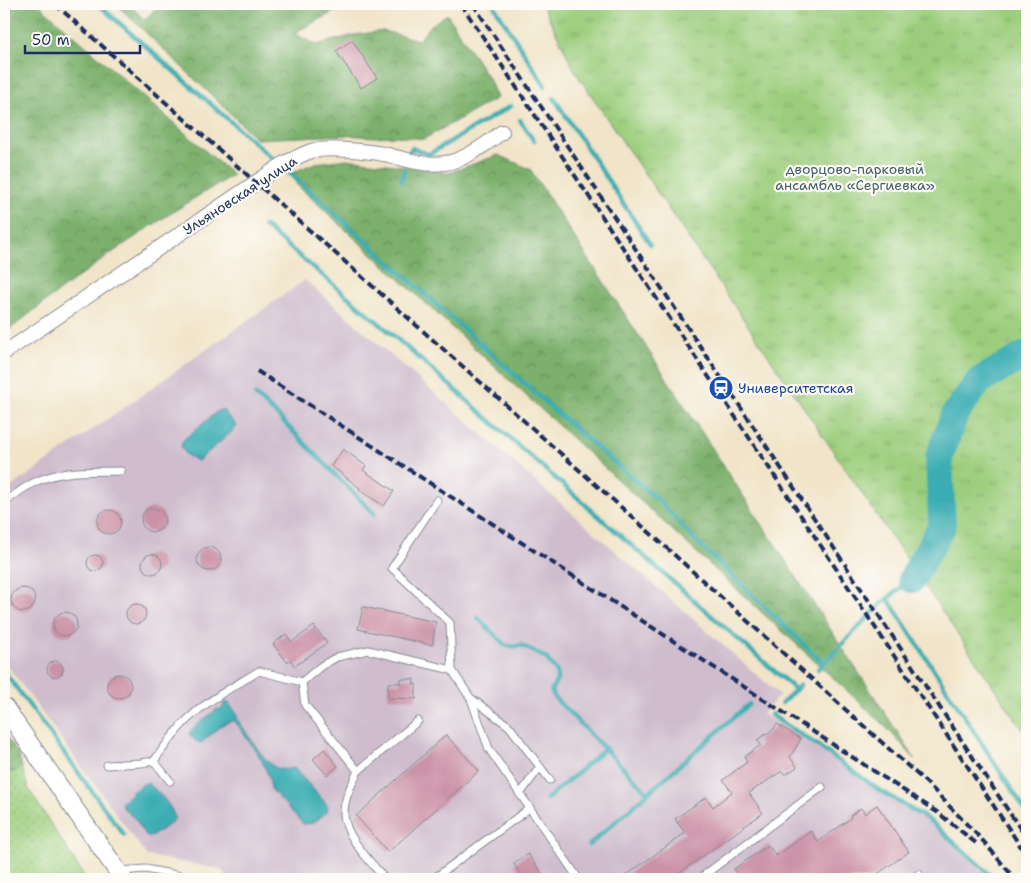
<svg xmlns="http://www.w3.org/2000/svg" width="1031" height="883" font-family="'Shantell Sans',sans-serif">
<defs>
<pattern id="grass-dots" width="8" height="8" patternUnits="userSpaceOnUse" patternTransform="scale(1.25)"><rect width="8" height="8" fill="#9bcd7c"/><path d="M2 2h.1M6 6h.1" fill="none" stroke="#85b06e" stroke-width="1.8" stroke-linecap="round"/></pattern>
<pattern id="forest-crowns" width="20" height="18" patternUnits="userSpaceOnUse" patternTransform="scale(1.25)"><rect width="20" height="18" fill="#7cb06c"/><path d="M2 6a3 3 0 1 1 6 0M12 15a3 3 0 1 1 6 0" fill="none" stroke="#65905c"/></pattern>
<pattern id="park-tufts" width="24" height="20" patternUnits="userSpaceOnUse" patternTransform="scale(1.25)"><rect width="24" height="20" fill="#9bcd7c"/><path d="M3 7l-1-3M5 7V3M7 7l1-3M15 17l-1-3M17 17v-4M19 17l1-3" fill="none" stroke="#85b06e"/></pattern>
</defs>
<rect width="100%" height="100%" fill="#fdfcf7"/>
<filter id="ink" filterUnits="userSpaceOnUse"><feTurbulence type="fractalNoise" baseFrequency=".02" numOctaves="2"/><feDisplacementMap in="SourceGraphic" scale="10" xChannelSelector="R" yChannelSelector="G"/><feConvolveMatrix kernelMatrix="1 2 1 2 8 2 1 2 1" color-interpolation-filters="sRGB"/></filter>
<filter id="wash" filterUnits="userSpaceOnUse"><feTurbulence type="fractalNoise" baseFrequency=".0096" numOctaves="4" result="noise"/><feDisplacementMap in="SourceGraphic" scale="20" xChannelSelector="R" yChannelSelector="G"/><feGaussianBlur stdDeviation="1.12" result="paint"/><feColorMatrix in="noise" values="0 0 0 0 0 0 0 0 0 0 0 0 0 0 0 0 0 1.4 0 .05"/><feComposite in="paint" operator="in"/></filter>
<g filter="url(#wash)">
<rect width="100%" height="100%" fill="#f1e4c8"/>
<path fill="#cfbdce" d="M305,280L780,695L762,714L802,736L874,789L927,821L947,837L989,879H229L220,869L147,856L4,661V492Z"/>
<path fill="url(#grass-dots)" stroke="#5b7e6d" d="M4,734L19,756L28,788L86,879H4Z"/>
<g fill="url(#forest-crowns)" stroke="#4c7065">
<path d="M4,4H38L233,175C153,222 76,276 4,334Z"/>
<path d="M116,4H129L145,20L159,4H346L345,6L294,33L316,45L354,35L383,31L419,40L430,26L447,14L490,81L497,98L424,139L396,136L373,137L347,135L257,139Z"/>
<path d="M498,155L530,169L915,759L882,723L297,185L291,173L315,163L347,159L410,167L449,173Z"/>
<path d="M4,734L19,756L21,767L14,772L4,770Z"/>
</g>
<path fill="url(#park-tufts)" stroke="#5b7e6d" d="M542,4H1027V736L576,73Z"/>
<g fill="#3badb3" stroke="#2b6e88">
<path d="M219,410H223L235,424L237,427L235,429L198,461L186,455L181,446L183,440Z"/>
<path d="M228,702L237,714V718C245,730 264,762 275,767C282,771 288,769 294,768L324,801L328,806L327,812L313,823L303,824L271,789L269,777L261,759L235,721H231L222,725L201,743C196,742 191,738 189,733L195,726L217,709L219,710L224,706L223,703Z"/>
<path d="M145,783H148C159,793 171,804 175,818L171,823L151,837L147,836L141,830L137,821L124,809L121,803L132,792Z"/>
</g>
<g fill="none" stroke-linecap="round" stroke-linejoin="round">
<g stroke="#3badb3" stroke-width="4.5">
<path d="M493,4L545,86"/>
<path d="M99,5L274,160"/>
<path d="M554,98L650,244"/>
<path d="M520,120L534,141"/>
<path d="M408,154L412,148L429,154L511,106"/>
<path d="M285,169L581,434L660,502L692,537L823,663"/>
<path d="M401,181L405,170"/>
<path d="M264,226L387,330L796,690"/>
<path d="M255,395L278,416L374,514"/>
<path d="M888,599L1027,813"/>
<path d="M478,618L505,645L513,647L521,645L546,658L557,672V680L551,691L555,698L648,793"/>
<path d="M818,669L883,602L912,579"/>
<path d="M4,671L124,835"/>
<path d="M782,703L800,685"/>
<path d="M773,714L771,715L817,745L879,790L929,820L995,879"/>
<path d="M547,799L606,748"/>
<path d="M589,845L749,704"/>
</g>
<path stroke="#3badb3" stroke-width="28" d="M912,579L942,526L939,457L955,414L979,381L1027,354"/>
</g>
<g id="blocks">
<g fill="#cb92a7">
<path d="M352,40L377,78L361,88L336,51Z"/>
<path d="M343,449L366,466L363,470L394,491L384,506L359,490L360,488L331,466Z"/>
<circle cx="153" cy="520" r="12"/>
<circle cx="109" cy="522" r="12"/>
<circle cx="209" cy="559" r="12"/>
<circle cx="152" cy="564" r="10"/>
<circle cx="95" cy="563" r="8"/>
<circle cx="23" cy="600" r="12"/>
<circle cx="136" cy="614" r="10"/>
<path d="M363,607L436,622L432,645L358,629Z"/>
<circle cx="65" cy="624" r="12"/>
<path d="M314,626L327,643L295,666L290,660L287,662L273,644L286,634L292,642Z"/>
<circle cx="55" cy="669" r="8"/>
<circle cx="119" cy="686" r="12"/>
<path d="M400,679H414L413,684H416V699L388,698V683H400Z"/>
<path d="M777,724L801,739L790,757L797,767L785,775L782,771L749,793L763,813L671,879H621L685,833L675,819L706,797L713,807L732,792L723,780L747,762L744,757L761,745L757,740L774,729Z"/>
<path d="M446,735L479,771L388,852L356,816Z"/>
<path d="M324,749L338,766L327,775L313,759Z"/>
<path d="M877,805L909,852L870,879H741L734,869L768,845L776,856L811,831L818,842L851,818L850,816L861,808L865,814Z"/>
<path d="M528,854L546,879H525L514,864Z"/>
</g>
</g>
</g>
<g filter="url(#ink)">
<use href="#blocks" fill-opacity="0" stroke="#868a93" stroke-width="1"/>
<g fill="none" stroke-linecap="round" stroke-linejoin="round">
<defs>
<g id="service">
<path d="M437,500L392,568L450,623L452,670"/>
<path d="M4,503C13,496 23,488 33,483C60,469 91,472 121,471"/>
<path d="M472,699L509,726L550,780"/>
<path d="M154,761L170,781"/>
<path d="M107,765L141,763L154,761C165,746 175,731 188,719C209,699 235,686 259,671L302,682"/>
<path d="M358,771L418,721"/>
<path d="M520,794L540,767"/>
<path d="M119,871L146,869L181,876L184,879"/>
<path d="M385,879C371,862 344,836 344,813C344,798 352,784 358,771L305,705L302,682L321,666L337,657L368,650L452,670L471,699L489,749L578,878"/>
<path d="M433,879L530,808"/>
<path d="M699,879L822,787"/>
<path d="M913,879L919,874"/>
</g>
<path id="minor" d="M4,353L286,162C294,159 303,154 311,151C327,147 368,151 384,154C405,159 423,166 445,163C463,161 488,143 502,132"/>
<path id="tertiary" d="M4,707L123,879"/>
</defs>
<use href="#service" stroke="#868a93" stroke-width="9"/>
<use href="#minor" stroke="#868a93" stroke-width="16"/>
<use href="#tertiary" stroke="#868a93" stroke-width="20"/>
<use href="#service" stroke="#fff" stroke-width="7"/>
<use href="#minor" stroke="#fff" stroke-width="14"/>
<use href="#tertiary" stroke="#fff" stroke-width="18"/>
<g stroke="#1b2f5e" stroke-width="4" stroke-dasharray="8 4" stroke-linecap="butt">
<path d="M55,4L649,532L929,785L984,842L1015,879"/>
<path d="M461,4L1027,856"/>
<path d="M473,4L1027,839"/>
<path d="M257,371L937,812L976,843"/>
</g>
</g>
</g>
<defs>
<symbol id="station-disc" viewBox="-11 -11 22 22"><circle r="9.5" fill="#1a4fb4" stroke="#fdfcf7"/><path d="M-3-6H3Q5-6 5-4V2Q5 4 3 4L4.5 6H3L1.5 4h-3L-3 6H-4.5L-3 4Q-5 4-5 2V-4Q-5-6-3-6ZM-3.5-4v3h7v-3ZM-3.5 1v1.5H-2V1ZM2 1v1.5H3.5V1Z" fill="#fff"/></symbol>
</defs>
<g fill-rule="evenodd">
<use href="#station-disc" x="707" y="374" width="28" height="28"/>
</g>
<g text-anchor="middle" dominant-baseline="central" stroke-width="4.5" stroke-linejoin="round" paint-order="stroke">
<g font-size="14" fill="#415e67" stroke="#fdfcf7">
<text x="855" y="169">дворцово-парковый<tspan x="855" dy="16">ансамбль «Сергиевка»</tspan></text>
</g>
<g font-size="14" fill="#1b2f5e" stroke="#fdfcf7">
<text transform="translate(240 195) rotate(-33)">Ульяновская улица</text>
</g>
<g font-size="14" fill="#164399" stroke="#fdfcf7" text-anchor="start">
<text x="738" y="388">Университетская</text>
</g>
</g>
<rect width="1031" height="883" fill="none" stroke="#fdfcf7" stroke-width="20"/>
<path d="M25 45v8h115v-8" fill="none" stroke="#1b2f5e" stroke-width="2.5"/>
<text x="32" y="45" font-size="15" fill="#1b2f5e" stroke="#fdfcf7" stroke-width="4" paint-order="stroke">50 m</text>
</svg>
